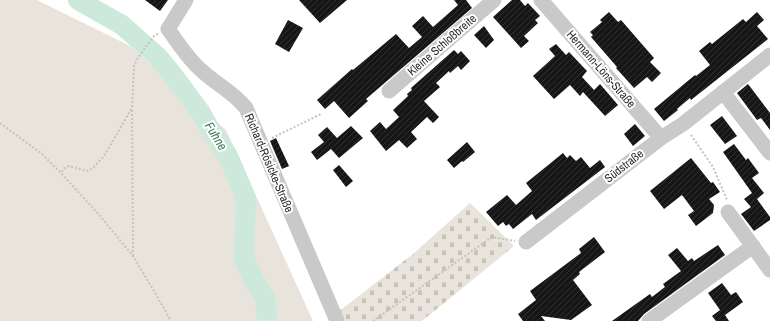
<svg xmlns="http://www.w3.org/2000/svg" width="770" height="321" font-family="'Archivo Narrow',sans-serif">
<defs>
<pattern id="cemetery-stones" width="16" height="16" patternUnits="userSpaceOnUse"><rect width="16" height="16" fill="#e8e3db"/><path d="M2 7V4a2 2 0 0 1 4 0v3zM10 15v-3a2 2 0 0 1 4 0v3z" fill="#c7c3bc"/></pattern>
<pattern id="building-hatch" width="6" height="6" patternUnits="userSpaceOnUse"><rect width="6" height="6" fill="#161616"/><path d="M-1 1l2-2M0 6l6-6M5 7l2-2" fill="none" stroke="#303030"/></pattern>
</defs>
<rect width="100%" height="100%" fill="#fff"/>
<path fill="#e8e3db" d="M0,0H37L130,46L226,130L313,321H0Z"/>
<path fill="url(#cemetery-stones)" d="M470,203L514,246L422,321H341L338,312L413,254Z"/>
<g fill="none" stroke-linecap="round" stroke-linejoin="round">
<path stroke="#cce9dc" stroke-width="20" d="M78,0L122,25L158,57L173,75L201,113L208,126L228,156L246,198L244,259L256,284L265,298L267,321"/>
</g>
<g fill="url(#building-hatch)">
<path d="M145,0H168L160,11Z"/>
<path d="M299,0H347L320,23Z"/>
<path d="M454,0H466L472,8L366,99L368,101L349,118L334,101L325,109L317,100L352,69L353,70L396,34L409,48L422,37L412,26L423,16L433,27L458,5Z"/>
<path d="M512,0H520L525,6L528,3L540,16L535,20L538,23L524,36L529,41L521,48L493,17Z"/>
<path d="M609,12L618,22L621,20L654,58L650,62L661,73L652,82L647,77L634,88L616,68L617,67L591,37L593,35L590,32L602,22L600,20Z"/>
<path d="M757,12L764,20L757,26L768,39L691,100L690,98L677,109L678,110L664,121L654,109L695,75L696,76L710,65L699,51L710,42L712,44L743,19L746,22Z"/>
<path d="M288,20L303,28L289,52L275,44Z"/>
<path d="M484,26L494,40L486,48L474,35Z"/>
<path d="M556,44L566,55L569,52L587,71L582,77L594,90L600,84L618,105L605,116L583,92L580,96L570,85L554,99L533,76L555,56L549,49Z"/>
<path d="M454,50L458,54L461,51L470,61L461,70L458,66L450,73L449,71L436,83L440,87L424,101L439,117L433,123L427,117L411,132L417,139L407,148L399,140L386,151L370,131L380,122L386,129L399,117L393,110L408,96L407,94L412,90L411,88Z"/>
<path d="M748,84L770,113V130L761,118L757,120L737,93Z"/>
<path d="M722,116L737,136L725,144L710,125Z"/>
<path d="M635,124L645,136L633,146L624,134Z"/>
<path d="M351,126L363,138L339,158L331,149L317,160L311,152L324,142L318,135L327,127L337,138Z"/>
<path d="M276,138L289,166L282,169L270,141Z"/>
<path d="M467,142L475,152L463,162L462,161L454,168L447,160Z"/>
<path d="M734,144L746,160L748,158L759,173L752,178L764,193L757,199L770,217V220L754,231L741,214L751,207L744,199L752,193L723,152Z"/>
<path d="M563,153L567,158L570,155L576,161L581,157L590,168L600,160L605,167L536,220L532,214L513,229L509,224L506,226L503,222L498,226L486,212L507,195L516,205L532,191L526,183Z"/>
<path d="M691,158L711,183L713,182L720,192L709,199L714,205L713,213L696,226L688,215L694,211L682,195L664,209L650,191Z"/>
<path d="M339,165L353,181L346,187L333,170Z"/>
<path d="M594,237L605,252L579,272L580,274L573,280L592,305L571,320L541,316L545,321H523L518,314L536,300L530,291L581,253L579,249Z"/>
<path d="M718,245L725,255L644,314L638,321H612L650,294L652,297L665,287L663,284L681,271L668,255L677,248L688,261L692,258L694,261Z"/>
<path d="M722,283L731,295L736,292L743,302L725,315L729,321H716L712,316L720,310L708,293Z"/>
</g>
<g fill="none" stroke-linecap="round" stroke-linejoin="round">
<g stroke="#c3c3c3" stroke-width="2" stroke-dasharray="2 2" stroke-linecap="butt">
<path d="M132,110L133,255"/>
<path d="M0,123L42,154L61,173L100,216L133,256L154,291L171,321"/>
<path d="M691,135L713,167L727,200"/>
<path d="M272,138L321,114"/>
<path d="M62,172L63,169L69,166L87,171L93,168L104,156L132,108L134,66L137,59L154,36L158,34"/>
<path d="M373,321L492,237L515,241"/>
</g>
<g stroke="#c9c9c9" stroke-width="15">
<path d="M186,0L168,29C178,43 188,59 201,70C217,85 232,91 246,108L337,321"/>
<path d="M541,0L661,138"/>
<path d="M389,91L494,0"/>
<path d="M723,92L770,153"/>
<path d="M728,212L770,270"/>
<path d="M526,242L661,138L683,124L770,55"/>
<path d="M649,321L753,246"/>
</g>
</g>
<g text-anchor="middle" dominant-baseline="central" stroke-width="4" stroke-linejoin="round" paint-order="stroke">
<g font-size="12" fill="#2f2f2f" stroke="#fff">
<text transform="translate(442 45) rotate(-41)">Kleine Schloßbreite</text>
<text transform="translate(601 69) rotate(49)">Hermann-Löns-Straße</text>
<text transform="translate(269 163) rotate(67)">Richard-Rösicke-Straße</text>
<text transform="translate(624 166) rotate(-38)">Südstraße</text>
</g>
<g font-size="13" font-style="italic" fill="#407d62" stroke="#fff">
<text transform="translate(216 136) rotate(58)">Fuhne</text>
</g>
</g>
</svg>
